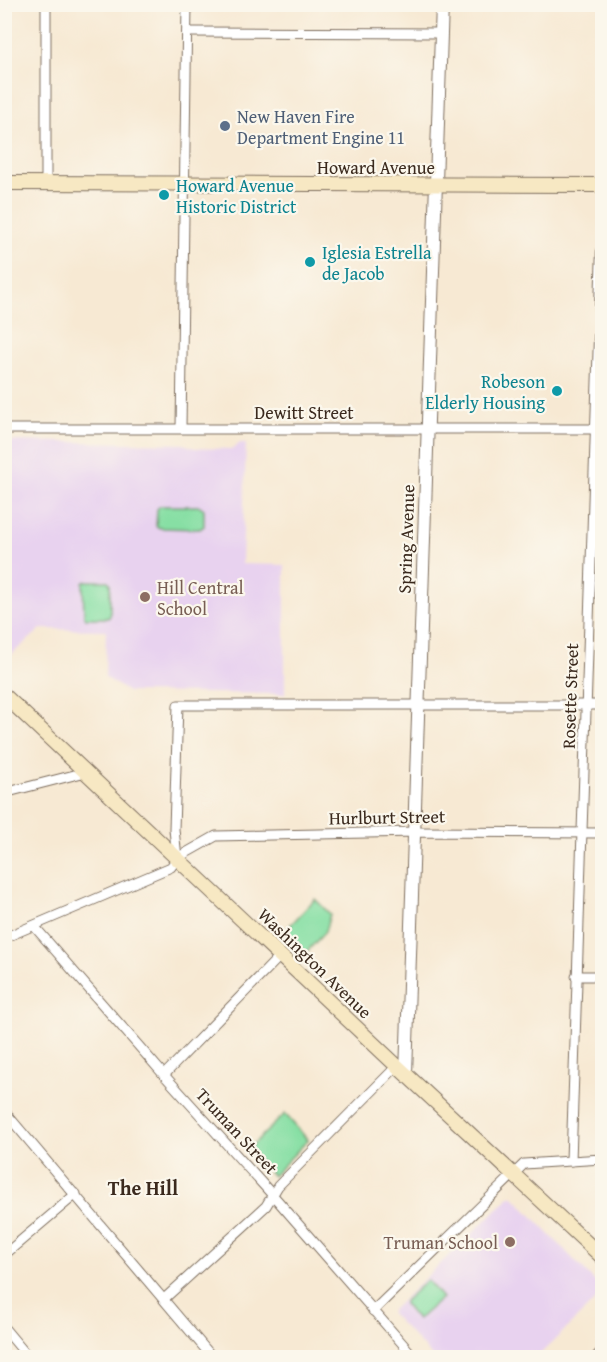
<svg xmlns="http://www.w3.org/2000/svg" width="607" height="1362" font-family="'Gentium Book Plus',serif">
<rect width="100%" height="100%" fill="#fbf7ec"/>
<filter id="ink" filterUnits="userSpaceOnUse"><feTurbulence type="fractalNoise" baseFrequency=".0167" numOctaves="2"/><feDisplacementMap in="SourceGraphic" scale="12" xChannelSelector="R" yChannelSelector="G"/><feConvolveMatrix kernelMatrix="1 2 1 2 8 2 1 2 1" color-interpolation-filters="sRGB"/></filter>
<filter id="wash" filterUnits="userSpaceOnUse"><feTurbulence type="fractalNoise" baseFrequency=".008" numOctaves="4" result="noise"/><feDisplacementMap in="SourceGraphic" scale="24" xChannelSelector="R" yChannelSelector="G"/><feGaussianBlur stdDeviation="1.35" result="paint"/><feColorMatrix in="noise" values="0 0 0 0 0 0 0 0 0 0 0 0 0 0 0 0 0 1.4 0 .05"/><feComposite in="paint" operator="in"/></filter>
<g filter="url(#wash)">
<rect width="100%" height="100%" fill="#f7e9d3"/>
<g fill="#e8d2ef">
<path d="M5,441L183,444L195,448L233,449L240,443H246L242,564L285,565V694L128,692L105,677L106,630L41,629L5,660Z"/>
<path d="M512,1195L602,1289V1294L537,1357H433L390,1312Z"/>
</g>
<g fill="#87dfa4" stroke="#618461" stroke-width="1.5">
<path d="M160,506H200L204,509V526L200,529L160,528L156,526L157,509Z"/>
<path d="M86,581H108L110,583V616L108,618H86L84,616L83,583Z"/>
<path d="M315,899L330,914L325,932L302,957L280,936Z"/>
<path d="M285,1114L308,1140L273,1176L248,1149Z"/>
<path d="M427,1280L442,1298L417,1320L404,1304V1301Z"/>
</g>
</g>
<g filter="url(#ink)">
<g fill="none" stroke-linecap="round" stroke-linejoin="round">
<defs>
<g id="minor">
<path d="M46,4V183"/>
<path d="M187,32L441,33"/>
<path d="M181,428L187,4"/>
<path d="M4,429H602"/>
<path d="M4,793L86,772"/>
<path d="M177,858L174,829L178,705H602"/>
<path d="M34,926L164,1075L278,1201L415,1358"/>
<path d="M4,938L171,867L177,858L216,836L415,832L602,833"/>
<path d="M576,976H602"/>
<path d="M164,1075L281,955"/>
<path d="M4,1111L213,1358"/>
<path d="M571,1161L602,232"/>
<path d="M4,1255L76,1194"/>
<path d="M164,1299L266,1206L278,1186L397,1066"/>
<path d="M373,1311L524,1164L602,1159"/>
<path d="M4,1328L29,1358"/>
<path d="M595,1358L602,1351"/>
</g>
<path id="tertiary" d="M406,1074L442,4"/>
<g id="secondary">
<path d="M4,183L602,185"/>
<path d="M4,695L397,1066L602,1257"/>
</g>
</defs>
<use href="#minor" stroke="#7d6d5d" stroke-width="11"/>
<use href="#tertiary" stroke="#7d6d5d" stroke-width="14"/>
<use href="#secondary" stroke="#7d6d5d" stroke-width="16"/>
<use href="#minor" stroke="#fff" stroke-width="9"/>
<use href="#tertiary" stroke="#fff" stroke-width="12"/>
<use href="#secondary" stroke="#f7e8c3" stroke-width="14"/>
</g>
</g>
<circle fill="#5c6f8a" stroke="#fbf7ec" stroke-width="2" cx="225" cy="126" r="6"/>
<g fill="#0f9aa8" stroke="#fbf7ec" stroke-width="2">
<circle cx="164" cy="195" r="6"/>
<circle cx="310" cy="262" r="6"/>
<circle cx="557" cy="391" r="6"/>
</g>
<g fill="#8d6e63" stroke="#fbf7ec" stroke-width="2">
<circle cx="145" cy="597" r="6"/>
<circle cx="510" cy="1242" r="6"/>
</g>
<g text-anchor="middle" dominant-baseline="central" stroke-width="4.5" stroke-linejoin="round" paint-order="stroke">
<g font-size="18" fill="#4e5e75" stroke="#fbf7ec" text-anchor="start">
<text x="237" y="116">New Haven Fire<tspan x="237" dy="21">Department Engine 11</tspan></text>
</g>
<g font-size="18" fill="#3b2a1e" stroke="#fbf7ec">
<text x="376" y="167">Howard Avenue</text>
<text x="304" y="412">Dewitt Street</text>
<text transform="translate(406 539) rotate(-88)">Spring Avenue</text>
<text transform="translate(570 696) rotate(-88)">Rosette Street</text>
<text transform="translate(387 817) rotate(-1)">Hurlburt Street</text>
<text transform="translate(315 963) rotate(44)">Washington Avenue</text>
<text transform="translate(237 1131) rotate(47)">Truman Street</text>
</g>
<g font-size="18" fill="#0d838f" stroke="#fbf7ec" text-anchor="start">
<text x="176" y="185">Howard Avenue<tspan x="176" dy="21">Historic District</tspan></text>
<text x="322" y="252">Iglesia Estrella<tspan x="322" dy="21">de Jacob</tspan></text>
<text x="545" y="381" text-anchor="end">Robeson<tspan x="545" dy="21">Elderly Housing</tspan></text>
</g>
<g font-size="18" fill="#785e54" stroke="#fbf7ec" text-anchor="start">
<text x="157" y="587">Hill Central<tspan x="157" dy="21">School</tspan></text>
<text x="498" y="1242" text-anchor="end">Truman School</text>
</g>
<g font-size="20" font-weight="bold" fill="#3b2a1e" stroke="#fbf7ec">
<text x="143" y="1187">The Hill</text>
</g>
</g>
<rect width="607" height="1362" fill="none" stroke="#fbf7ec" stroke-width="24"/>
</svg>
